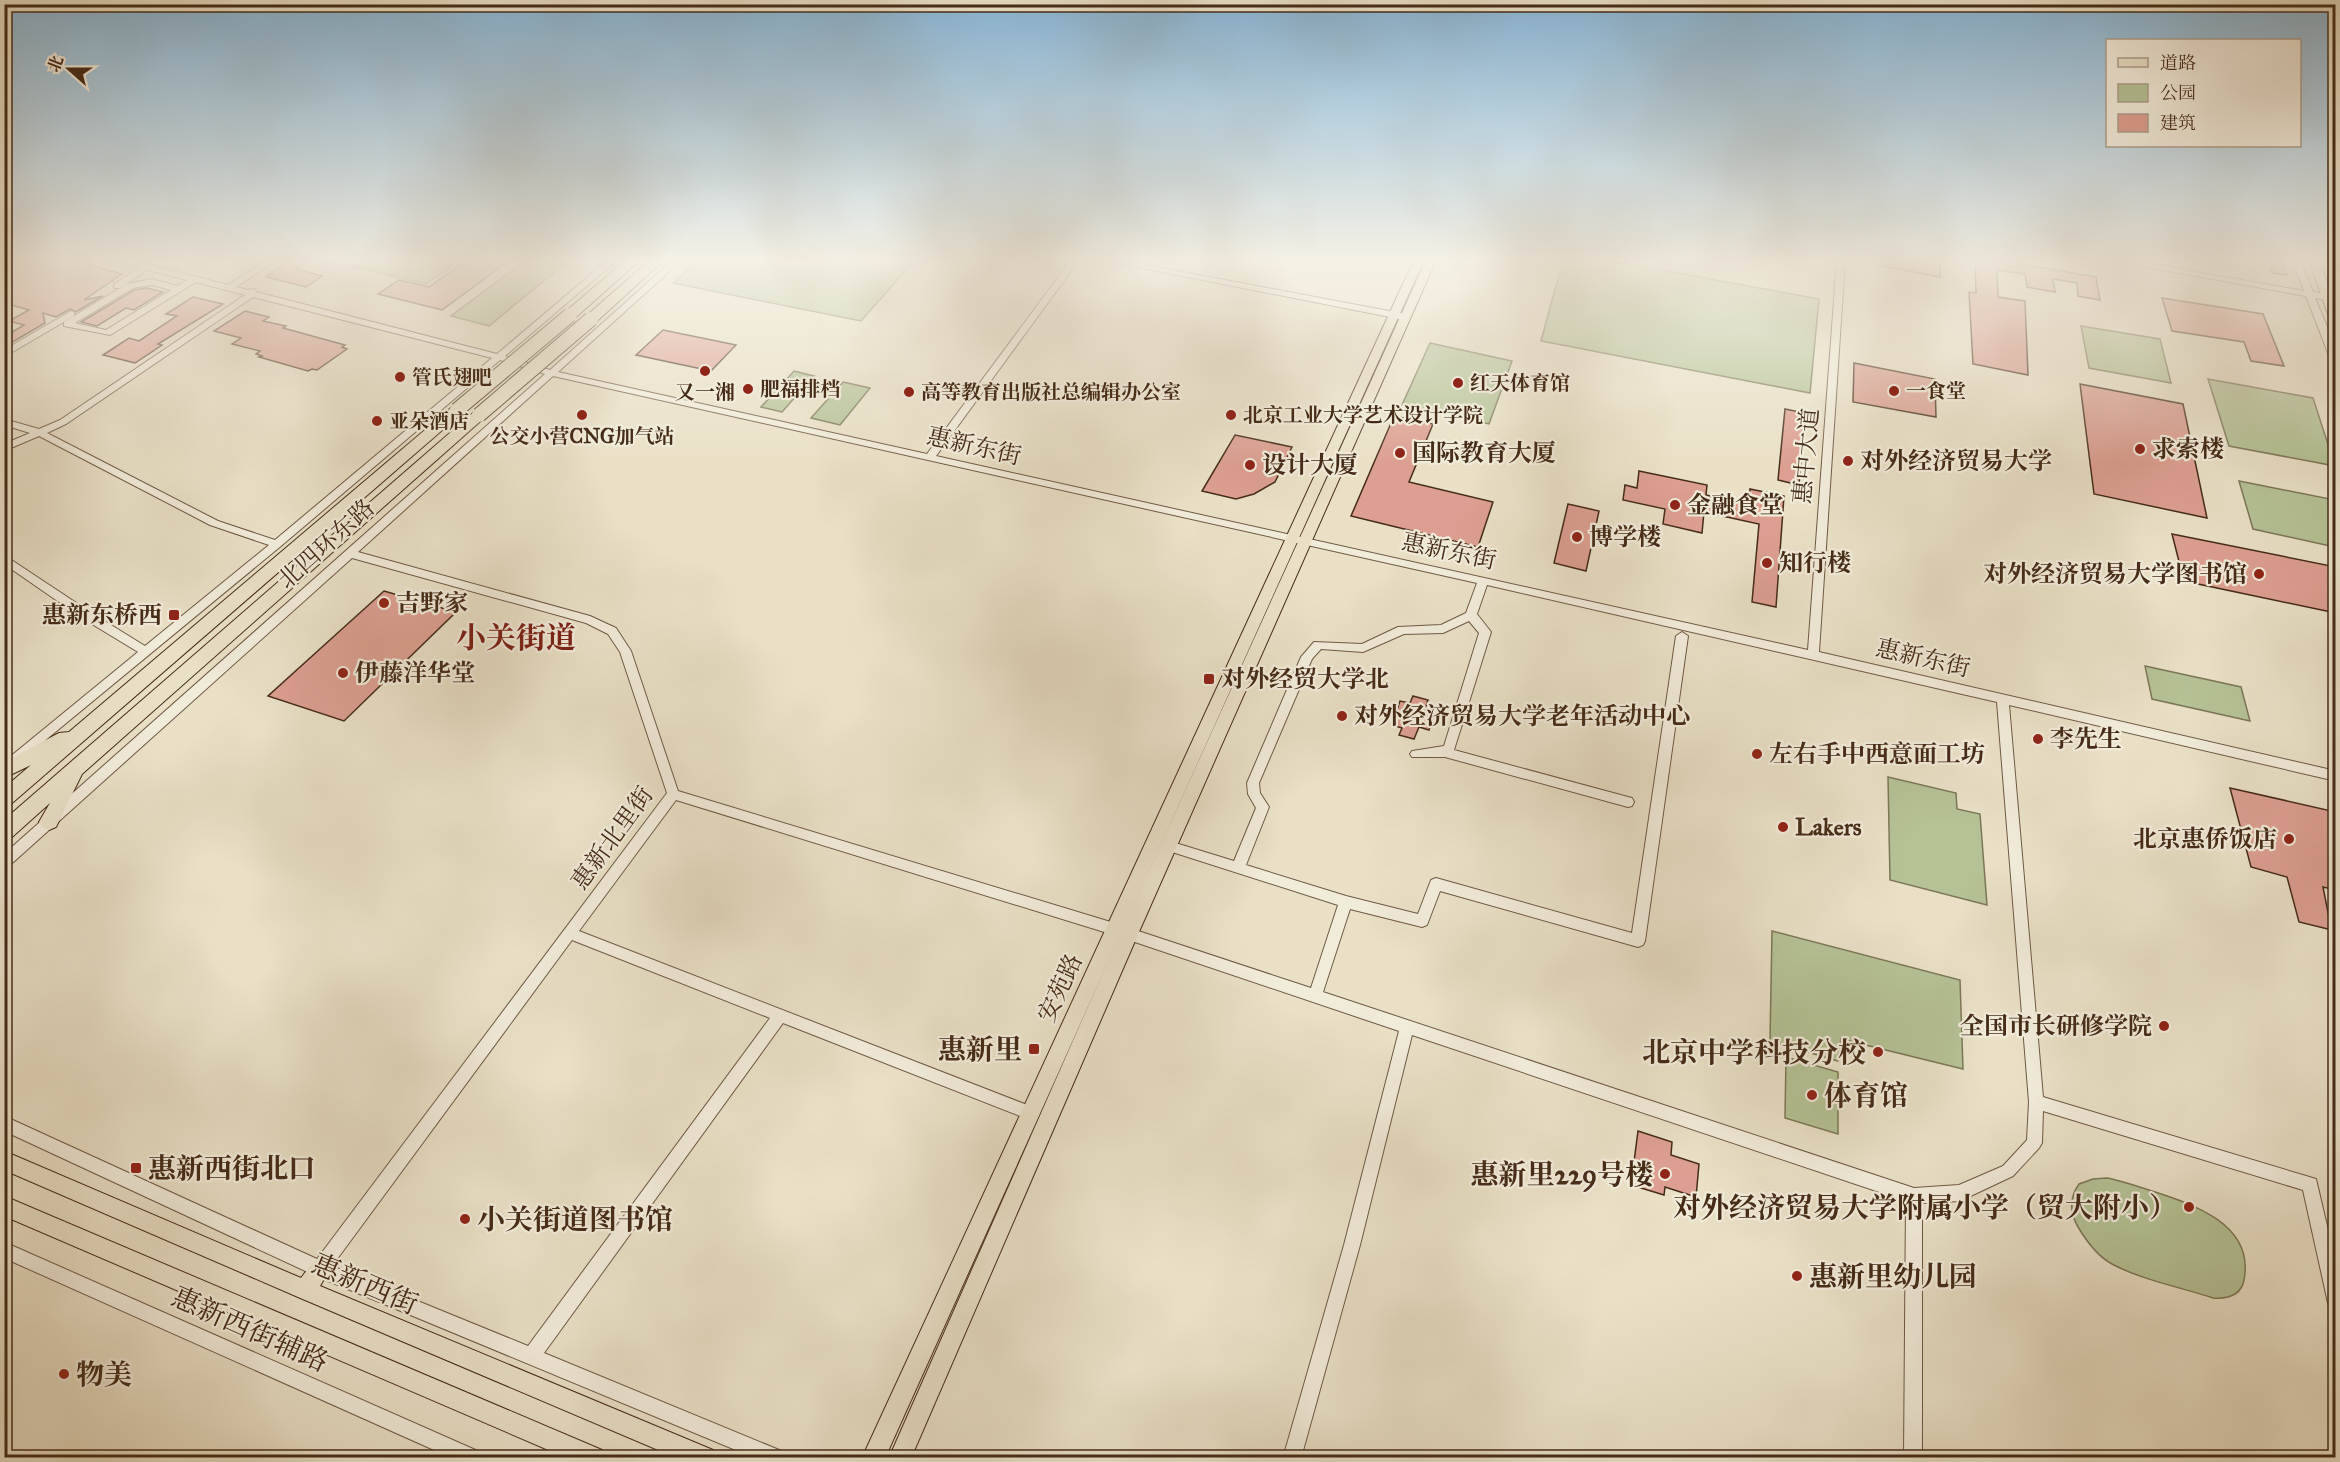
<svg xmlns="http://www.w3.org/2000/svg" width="2340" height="1462" font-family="'IM FELL Great Primer','Noto Serif SC',serif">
<rect width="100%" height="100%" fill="#e9e0c6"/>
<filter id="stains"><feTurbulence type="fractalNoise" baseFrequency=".00333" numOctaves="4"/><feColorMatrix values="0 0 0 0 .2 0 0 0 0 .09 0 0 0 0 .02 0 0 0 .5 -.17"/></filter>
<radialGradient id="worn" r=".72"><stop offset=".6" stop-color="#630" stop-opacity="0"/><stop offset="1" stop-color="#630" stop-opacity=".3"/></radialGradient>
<g fill="#b5c296" stroke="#7d7757" stroke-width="1.5">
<path d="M364,260H460L426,284L354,267Z"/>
<path d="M526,260H569L489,326L451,316Z"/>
<path d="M698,260H910L914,261L861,321L673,283Z"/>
<path d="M1563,260H1606L1819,299L1810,393L1541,341Z"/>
<path d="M2081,326L2160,339L2171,383L2089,368Z"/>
<path d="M1430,343L1512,361L1489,424L1402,405Z"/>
<path d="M794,371L814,376L782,412L761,407Z"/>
<path d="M2208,379L2313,398L2335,466L2229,446Z"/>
<path d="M843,382L870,388L840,425L811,418Z"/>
<path d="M2239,481L2335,500V547L2253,529Z"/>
<path d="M2145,666L2241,687L2250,721L2152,699Z"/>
<path d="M1888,777L1956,793L1957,809L1980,814L1987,905L1890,880Z"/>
<path d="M1772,931L1960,980L1963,1069L1841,1039L1838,1061L1770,1041Z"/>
<path d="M1786,1057L1838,1072V1134L1785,1118Z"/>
<path d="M2107,1178C2122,1181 2137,1186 2152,1191C2192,1204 2255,1224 2244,1280C2241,1296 2227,1299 2213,1298C2183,1288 2139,1279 2112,1264C2097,1256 2087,1242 2078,1227C2070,1213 2069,1198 2079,1184L2093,1179Z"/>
</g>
<g fill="#dc9f91" stroke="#452c18" stroke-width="1.5">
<path d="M12,260H71L122,274L84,300L103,296L76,312L70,309L56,317L43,313L45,323L4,347V337L24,325L9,321L29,310L4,303V264Z"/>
<path d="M291,260H310L296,269L322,276L306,287L266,277Z"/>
<path d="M467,260H510L442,310L378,294L399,280L429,287Z"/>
<path d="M1875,260H1940V277L1875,265Z"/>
<path d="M1975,260H1998L2096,277L2100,300L2078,296L2077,283L2053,279L2055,292L2027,287L2025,274L1997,270L1998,297L2025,301L2028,375L1973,364L1969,292L1976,293Z"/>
<path d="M2268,260H2282L2287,275L2272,273Z"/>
<path d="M147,288L163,292L134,310L126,308L97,326L81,322L134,290Z"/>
<path d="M193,297L223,304L158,344L162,345L135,363L103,355L129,338L139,341L177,316L166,314Z"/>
<path d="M2162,298L2263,314L2284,366L2251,361L2244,342L2172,331Z"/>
<path d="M245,311L269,317L263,321L286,326L283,328L345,345L342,347L347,349L317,370L312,369L308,371L259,357L262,356L256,354L260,351L232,344L241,338L214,331Z"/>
<path d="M663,330L736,345L711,371L636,355Z"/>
<path d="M1854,363L1935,379L1936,417L1853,402Z"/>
<path d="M2080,384L2183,404L2207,518L2094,494Z"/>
<path d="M1785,409L1805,413L1799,485L1778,480Z"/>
<path d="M1394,416L1433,424L1409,482L1493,502L1478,547L1351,516Z"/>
<path d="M1235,435L1292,447L1275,482L1254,494L1236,499L1202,491Z"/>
<path d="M1639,471L1707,485L1706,495L1749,504L1750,489L1784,496L1776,607L1752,602L1759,524L1704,512L1702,533L1663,524L1665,509L1623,500L1625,485L1637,488Z"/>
<path d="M1568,504L1599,511L1586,571L1554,563Z"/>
<path d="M2172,534L2336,567V613L2184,581Z"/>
<path d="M384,591L456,612L344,721L268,696Z"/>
<path d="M1413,696L1428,700L1424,712L1434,714L1429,730L1419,727L1414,739L1399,735L1402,728L1392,725L1400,701L1410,703Z"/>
<path d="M2230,788L2336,812V890L2323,887L2329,918L2336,920V931L2299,922L2287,877L2251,867Z"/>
<path d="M1638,1131L1672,1142L1671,1155L1699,1164L1696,1197L1665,1187L1664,1195L1631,1185Z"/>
</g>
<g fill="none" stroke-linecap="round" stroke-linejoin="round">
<defs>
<g id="minor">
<path d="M115,260H130L228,285L267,260H277L236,287L248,290L255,289L256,292L497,354L608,260H617L505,356L550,370L673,260H682L558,372L927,454L1071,260H1079L936,456L1808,650L1837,260H1845L1819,652L2336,771V781L2009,705L2043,1097L2316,1179L2336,1264V1311L2330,1309L2328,1303L2303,1190L2043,1111L2042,1143L2039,1148L2013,1176L1960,1201L1922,1203V1458H1904L1906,1201L1412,1035L1360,1245L1301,1458H1283L1344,1245L1399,1031L1114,935L676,800L579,931L1035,1108L1038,1113L1035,1118L1030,1120L783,1023L544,1353L784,1452L787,1458H755L314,1275L4,1131V1116L317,1259L667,793L620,652L608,634L586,623L352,558L9,866L4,867V854L545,374L500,360L281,546L19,762H11L9,759L11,756L138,652L82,618L4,564V555L90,612L145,646L269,545L210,525L39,436L4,451V444L30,433L4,425V419L39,429L60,420L245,295L196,282L110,335L64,326V322L127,284L152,279L177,286L188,280L147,270L120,288H114V284L139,268ZM152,285L171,290L106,330L75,323L133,288ZM253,297L492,358L275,540L218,521L47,433L66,424ZM553,376L1477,583L1466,613L1441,625L1398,627L1362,644L1314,642L1301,657L1247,783L1248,794L1256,808L1234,861L1169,841L1164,842L1163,846L1164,850L1169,851L1338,905L1311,988L1114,923L678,791L631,651L616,628L590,616L358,552ZM1487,585L1997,702L2029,1102L2027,1140L2003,1166L1959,1185L1914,1188L1323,992L1350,909L1422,927L1427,925L1440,891L1638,947L1643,945L1645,941L1688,636L1682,632L1676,636L1632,933L1436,878L1431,880L1418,914L1346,896L1246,865L1269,807L1260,793L1259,783L1312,659L1321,649L1363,652L1404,634L1443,633L1469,621L1479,633L1444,746L1412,751L1410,754L1412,757H1445L1628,807L1632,806L1634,802L1632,798L1628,797L1454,750L1491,632L1477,614ZM572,940L770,1018L528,1346L332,1266Z"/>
<path d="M1101,260H1119L1405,314L1409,317L1405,320Z"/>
<path d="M2108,260H2128L2304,291L2292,260H2300L2313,292L2336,296V301L2315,298L2336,348V364L2331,361L2306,296Z"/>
<path d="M71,311L74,312V316L4,357V350Z"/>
<path d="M4,1242L480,1452L483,1458H452L4,1258Z"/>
</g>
<g id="major">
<path d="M1414,260H1424L885,1458H862Z"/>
<path d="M1426,260H1436L1138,934L911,1458H889L1120,934Z"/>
<path d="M2309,260H2319L2336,306V326L2331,323Z"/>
<path d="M2327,260H2336V274L2331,271Z"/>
<path d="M4,1151L301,1278L313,1262L320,1259L327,1262L330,1269L320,1286L713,1450L716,1458H677L298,1297L4,1170Z"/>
<path d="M4,1196L602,1450L605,1458H567L4,1216Z"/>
</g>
<g id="highway">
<path d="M626,260H640L575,318H565L563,315L565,312Z"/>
<path d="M650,260H664L596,322H586L584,319L586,316Z"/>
<path d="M457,406L464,410L462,413L11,804L4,806V788L31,765L4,778V762L59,733L69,732L452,407Z"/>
<path d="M479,411L486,415L484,418L82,774L56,827L49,830L42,827L39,822L50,803L11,838L4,840V820L474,412Z"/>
</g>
</defs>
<use href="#minor" stroke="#6e5944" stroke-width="2"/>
<use href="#major" stroke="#452c18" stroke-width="2"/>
<use href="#highway" stroke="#452c18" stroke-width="2"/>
<use href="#minor" fill="#f1ebda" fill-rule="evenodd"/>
<use href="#major" fill="#e9e0c6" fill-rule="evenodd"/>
<use href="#highway" fill="#e9e0c6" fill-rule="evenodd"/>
<defs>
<g id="highway-bridge">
<path d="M457,410L570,315"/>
<path d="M479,415L591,319"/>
</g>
</defs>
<use href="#highway-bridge" stroke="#452c18" stroke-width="16" stroke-linecap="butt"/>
<use href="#highway-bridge" stroke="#e9e0c6" stroke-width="14"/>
</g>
<linearGradient id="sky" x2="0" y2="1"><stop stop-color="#89b7d7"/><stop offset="0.56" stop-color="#f5f1e5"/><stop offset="1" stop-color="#f5f1e5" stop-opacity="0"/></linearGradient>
<rect width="2340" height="465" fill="url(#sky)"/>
<g fill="#8f2418" stroke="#f1ebda" stroke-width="2">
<circle cx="705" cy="371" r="6"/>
<circle cx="400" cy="377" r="6"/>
<circle cx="1458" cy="383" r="6"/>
<circle cx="748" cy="389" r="6"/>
<circle cx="1894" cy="391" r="6"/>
<circle cx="909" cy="392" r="6"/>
<circle cx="582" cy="415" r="6"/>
<circle cx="1231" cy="415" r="6"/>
<circle cx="377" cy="421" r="6"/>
<circle cx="2140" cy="449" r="6"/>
<circle cx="1400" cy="453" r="6"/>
<circle cx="1848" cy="461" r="6"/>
<circle cx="1250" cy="465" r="6"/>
<circle cx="1675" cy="505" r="6"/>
<circle cx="1577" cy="537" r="6"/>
<circle cx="1767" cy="563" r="6"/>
<circle cx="2259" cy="574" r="6"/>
<circle cx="384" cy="603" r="6"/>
<rect x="168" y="609" width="12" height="12" rx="3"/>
<circle cx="343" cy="673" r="6"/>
<rect x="1203" y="673" width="12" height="12" rx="3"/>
<circle cx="1342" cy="716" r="6"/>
<circle cx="2038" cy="739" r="6"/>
<circle cx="1757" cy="754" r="6"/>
<circle cx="1783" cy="827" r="6"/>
<circle cx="2289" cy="839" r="6"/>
<circle cx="2164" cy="1026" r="6"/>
<rect x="1028" y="1043" width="12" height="12" rx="3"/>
<circle cx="1878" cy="1052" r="6"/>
<circle cx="1812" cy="1095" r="6"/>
<rect x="130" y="1162" width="12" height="12" rx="3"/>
<circle cx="1665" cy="1174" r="6"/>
<circle cx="2189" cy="1207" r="6"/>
<circle cx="465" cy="1219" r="6"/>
<circle cx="1797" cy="1276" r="6"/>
<circle cx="64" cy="1374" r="6"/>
</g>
<g text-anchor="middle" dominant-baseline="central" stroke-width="4.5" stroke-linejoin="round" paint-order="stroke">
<g font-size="20" font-weight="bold" fill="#452c18" stroke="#f1ebda" text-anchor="start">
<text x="412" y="377">管氏翅吧</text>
<text x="1470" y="383">红天体育馆</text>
<text x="760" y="389">肥福排档</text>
<text x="1906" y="391">一食堂</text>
<text x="705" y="392" text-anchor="middle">又一湘</text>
<text x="921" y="392">高等教育出版社总编辑办公室</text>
<text x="1243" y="415">北京工业大学艺术设计学院</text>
<text x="389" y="421">亚朵酒店</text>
<text x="582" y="436" text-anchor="middle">公交小营CNG加气站</text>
</g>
<g font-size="24" fill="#452c18" stroke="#f1ebda">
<text transform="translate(974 446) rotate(13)">惠新东街</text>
<text transform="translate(1806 456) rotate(-85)">惠中大道</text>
<text transform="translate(326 544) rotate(-42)">北四环东路</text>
<text transform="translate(1449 551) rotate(12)">惠新东街</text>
<text transform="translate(1923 658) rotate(13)">惠新东街</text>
<text transform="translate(612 838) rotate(-54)">惠新北里街</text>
<text transform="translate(1060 988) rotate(-65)">安苑路</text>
</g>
<g font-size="24" font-weight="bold" fill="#452c18" stroke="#f1ebda" text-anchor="start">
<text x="2152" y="449">求索楼</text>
<text x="1412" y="453">国际教育大厦</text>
<text x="1860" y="461">对外经济贸易大学</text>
<text x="1262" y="465">设计大厦</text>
<text x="1687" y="505">金融食堂</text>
<text x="1589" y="537">博学楼</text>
<text x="1779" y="563">知行楼</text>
<text x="2247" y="574" text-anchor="end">对外经济贸易大学图书馆</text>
<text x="396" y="603">吉野家</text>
<text x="162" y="615" text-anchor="end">惠新东桥西</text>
<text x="355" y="673">伊藤洋华堂</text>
<text x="1221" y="679">对外经贸大学北</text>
<text x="1354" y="716">对外经济贸易大学老年活动中心</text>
<text x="2050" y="739">李先生</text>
<text x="1769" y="754">左右手中西意面工坊</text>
<text x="1795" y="827">Lakers</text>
<text x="2277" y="839" text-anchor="end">北京惠侨饭店</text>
<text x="2152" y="1026" text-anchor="end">全国市长研修学院</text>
</g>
<g font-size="28" font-weight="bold" fill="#452c18" stroke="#f1ebda" text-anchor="start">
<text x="1022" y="1049" text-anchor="end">惠新里</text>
<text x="1866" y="1052" text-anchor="end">北京中学科技分校</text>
<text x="1824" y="1095">体育馆</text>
<text x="148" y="1168">惠新西街北口</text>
<text x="1653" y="1174" text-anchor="end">惠新里229号楼</text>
<text x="2177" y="1207" text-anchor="end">对外经济贸易大学附属小学（贸大附小）</text>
<text x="477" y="1219">小关街道图书馆</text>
<text x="1809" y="1276">惠新里幼儿园</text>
<text x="76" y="1374">物美</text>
</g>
<g font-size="28" fill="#452c18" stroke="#f1ebda">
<text transform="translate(365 1284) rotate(23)">惠新西街</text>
<text transform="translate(250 1329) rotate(24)">惠新西街辅路</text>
</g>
<g font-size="30" font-weight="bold" fill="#7a1f14" stroke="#f1ebda">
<text x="516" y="638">小关街道</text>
</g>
</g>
<rect width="2340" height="1462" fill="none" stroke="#e9e0c6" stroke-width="24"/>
<rect x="6" y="6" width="2328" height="1450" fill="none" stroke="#452c18" stroke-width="3"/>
<rect x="12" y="12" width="2316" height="1438" fill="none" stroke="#452c18" stroke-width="1.5"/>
<rect x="2106" y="39" width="195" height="108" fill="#f1ebda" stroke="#ac9f8c" stroke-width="1.5"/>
<rect x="2118" y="58" width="30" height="9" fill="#e9e0c6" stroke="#ac9f8c" stroke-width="1.5"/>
<text x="2160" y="69" font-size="18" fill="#452c18">道路</text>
<rect x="2118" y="84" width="30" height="18" fill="#b5c296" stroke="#ac9f8c" stroke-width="1.5"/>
<text x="2160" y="99" font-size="18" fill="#452c18">公园</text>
<rect x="2118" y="114" width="30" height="18" fill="#dc9f91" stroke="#ac9f8c" stroke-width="1.5"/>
<text x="2160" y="129" font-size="18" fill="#452c18">建筑</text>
<g transform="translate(69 69) rotate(291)" stroke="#f1ebda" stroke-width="4.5" paint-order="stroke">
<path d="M0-4.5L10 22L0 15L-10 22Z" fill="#452c18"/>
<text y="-9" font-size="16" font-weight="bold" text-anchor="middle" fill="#452c18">北</text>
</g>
<rect width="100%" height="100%" filter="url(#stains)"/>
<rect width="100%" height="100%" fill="url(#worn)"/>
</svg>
